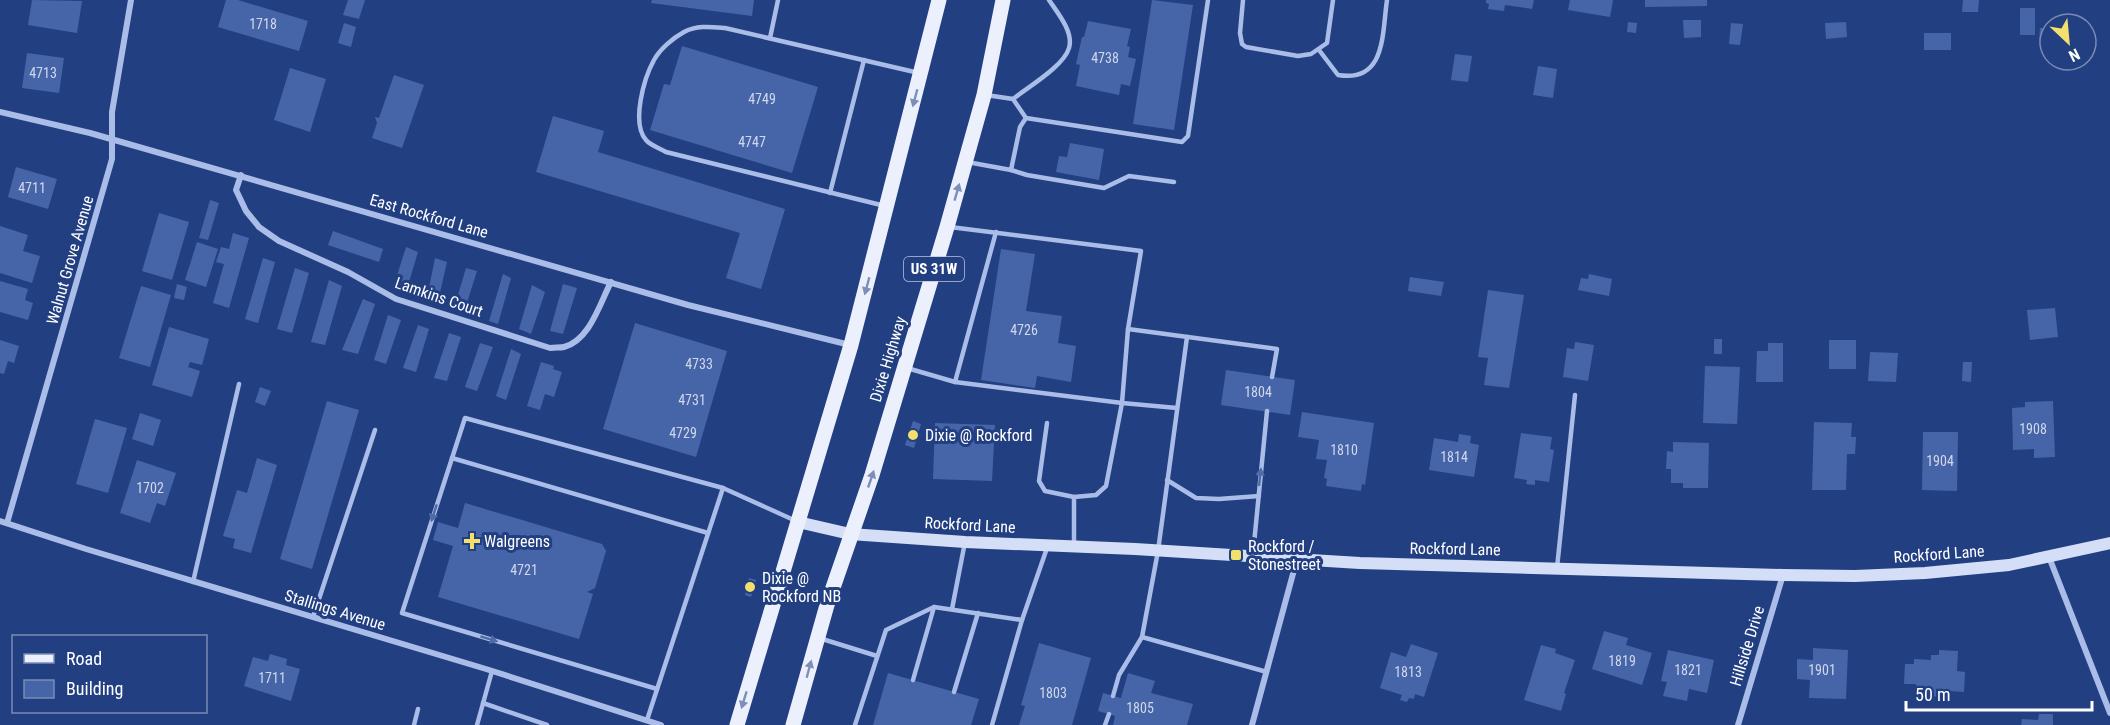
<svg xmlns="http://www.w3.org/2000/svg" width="2110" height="725" font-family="'Roboto Condensed',sans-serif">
<rect width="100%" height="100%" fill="#223f82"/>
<g fill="#4665a9">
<path d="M32,0L82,1L77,33L28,25Z"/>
<path d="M226,0H238L308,21L299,51L218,27Z"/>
<path d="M348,0H365L359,19L343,15Z"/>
<path d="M652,0H754L752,16L651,3Z"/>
<path d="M1152,0L1193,5L1174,130L1133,124Z"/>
<path d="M1486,0H1534L1532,9L1505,5L1504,11L1488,9L1489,4L1486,3Z"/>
<path d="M1570,0H1613L1610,17L1568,10Z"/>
<path d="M1645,0H1707V6L1645,7Z"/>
<path d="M1963,0H1979L1978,12H1962Z"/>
<rect x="2020" y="8" width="15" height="27"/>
<path d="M1683,20H1701V37L1684,38Z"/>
<path d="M1088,21L1131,29L1127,46L1130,47L1128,57L1136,59L1130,86L1121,84L1119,95L1076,86L1080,65L1076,64L1082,37H1084Z"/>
<path d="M1628,22L1637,23L1636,33L1627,32Z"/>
<path d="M1846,22L1847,37L1826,39L1825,23Z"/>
<path d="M344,23L356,27L351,47L338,43Z"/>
<path d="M1731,23L1743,24L1740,45L1729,44Z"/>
<path d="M2040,28H2050V42L2039,41Z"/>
<rect x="1924" y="33" width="27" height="17"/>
<path d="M682,46L818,87L792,173L650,130L664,84L670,85Z"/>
<path d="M27,53L64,58L59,93L22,88Z"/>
<path d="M1455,54L1472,56L1468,82L1451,80Z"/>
<path d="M1538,66L1557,69L1553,98L1533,95Z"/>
<path d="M290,68L326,79L310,132L274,120Z"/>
<path d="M394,75L424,85L402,148L372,138L377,123L375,117L379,118Z"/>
<path d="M553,116L604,131L598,152L785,209L761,289L726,278L740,233L536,172Z"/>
<path d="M1070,143L1104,149L1099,180L1056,172L1059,156L1067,157Z"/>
<path d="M16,167L57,179L48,209L8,197Z"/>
<path d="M210,200L219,203L208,240L199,238Z"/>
<path d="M159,213L189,222L172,280L142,271Z"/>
<path d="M0,226L28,235L23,251L40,256L32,283L0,273Z"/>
<path d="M333,231L383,249L379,262L328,245Z"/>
<path d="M233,233L249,238L229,308L213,303L224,264L216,262L221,247L229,249Z"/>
<path d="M197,242L218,249L206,287L185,280Z"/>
<path d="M406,247L418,252L406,292L393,288Z"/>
<path d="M1001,249L1035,254L1026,311L1062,316L1058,343L1076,346L1071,382L1037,376L1035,388L981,380Z"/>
<path d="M263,258L275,262L258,323L245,319Z"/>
<path d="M435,258L447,262L438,301L427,298Z"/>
<path d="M295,268L309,273L292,333L277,329Z"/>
<path d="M466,268L477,271L465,309L455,305Z"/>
<path d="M503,274L511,278L498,324L489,321Z"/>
<path d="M1589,274L1612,279L1609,296L1578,290L1581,278L1588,279Z"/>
<path d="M1410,277L1444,282L1441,296L1408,291Z"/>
<path d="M329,280L342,286L325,345L311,342Z"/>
<path d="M0,281L28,289L25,300L33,303L28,320L0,312Z"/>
<path d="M177,284L187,287L184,300L174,298Z"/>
<path d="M563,284L577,288L563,334L550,331Z"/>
<path d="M532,285L545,292L531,334L519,329Z"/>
<path d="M141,286L171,295L150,367L119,358Z"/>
<path d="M1488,290L1524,295L1509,388L1484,385L1488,358L1478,357Z"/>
<path d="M363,299L375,304L358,354L342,350Z"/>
<path d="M2055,308L2058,337L2030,340L2027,310Z"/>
<path d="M388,315L401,320L386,364L374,360Z"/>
<path d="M635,323L727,351L696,457L603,429Z"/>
<path d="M418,325L429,329L416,372L403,368Z"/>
<path d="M169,327L209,339L202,365L190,362L188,367L200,371L192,397L152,385Z"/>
<path d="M449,333L461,337L447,381L434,378Z"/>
<rect x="1714" y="339" width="8" height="15"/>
<path d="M0,340L19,346L14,363L8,361L4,374L0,373Z"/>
<rect x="1829" y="340" width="27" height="29"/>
<path d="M1575,342L1594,345L1588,381L1563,377L1567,348L1574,349Z"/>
<path d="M480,343L493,347L477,391L465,387Z"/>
<path d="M1768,343H1783V382H1756L1757,351H1768Z"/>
<path d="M511,349L521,354L506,400L496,396Z"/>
<path d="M1870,352L1898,353L1896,382L1868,381Z"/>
<path d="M541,362L554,366L553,369L562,372L554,397L545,394L540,410L527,406Z"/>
<path d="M1963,362H1972L1971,382L1962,381Z"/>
<path d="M1705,366L1740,367L1737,424L1703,423Z"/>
<path d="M1226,370L1295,380L1290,415L1221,405Z"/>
<path d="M260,387L271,391L265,406L255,402Z"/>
<path d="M327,401L359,410L312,569L280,559Z"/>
<path d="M2053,401L2055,457L2034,458V449L2013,450L2012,408L2025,407V402Z"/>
<path d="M1302,412L1374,423L1365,485L1362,484L1361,491L1326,486L1327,479L1324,478L1327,460L1316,459L1319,440L1298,437Z"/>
<path d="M140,413L161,420L153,446L132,439Z"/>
<path d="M95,419L127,428L108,493L76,484Z"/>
<path d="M913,421L921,424L914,448L905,445Z"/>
<path d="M1814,422L1852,423L1851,437H1856L1855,454H1847L1846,490H1812Z"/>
<path d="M935,423L995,425L992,481L933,479Z"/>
<path d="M1923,432H1958L1957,491L1922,490Z"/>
<path d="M1521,433L1552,437L1550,449L1554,450L1549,482L1535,480V485L1526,484L1527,480L1514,478Z"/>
<path d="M1459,434L1471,436L1470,443L1479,445L1474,477L1429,470L1434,438L1458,442Z"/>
<path d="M1673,442L1709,443L1708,488H1683V483H1671V469H1666L1667,451L1673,452Z"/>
<path d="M257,458L277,465L251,553L233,548L235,539L223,536L237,490L247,493Z"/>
<path d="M137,460L176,473L165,506L157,503L150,523L120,513Z"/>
<path d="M465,503L602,544L606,551L595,588L587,592L593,594L579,639L438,597L453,546L433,540L438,522L458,528Z"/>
<path d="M749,578L756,580L751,597L745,595Z"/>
<path d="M1604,631L1628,638L1626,645L1652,653L1642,685L1592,669Z"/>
<path d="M1039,643L1091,658L1072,725H1019L1025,706L1021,705Z"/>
<path d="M1411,644L1438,653L1424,697L1415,694L1414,699L1409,698L1407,702L1400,700L1402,695L1380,688L1391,652L1406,657Z"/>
<path d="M1541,645L1556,649L1555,653L1575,660L1564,693L1566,694L1561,711L1524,700Z"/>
<path d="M1813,648L1848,650L1846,699L1809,698L1810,680L1797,679V659L1813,660Z"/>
<path d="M1668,650L1714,660L1707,693L1689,689L1687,701L1663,696L1667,682L1661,681Z"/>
<path d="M1939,650L1958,651L1957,671L1965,672L1964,692L1949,691V697L1916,696V684H1904L1905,664H1914V659L1931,660V655H1939Z"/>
<path d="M270,654L287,659L286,665L300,669L291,701L244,686L253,657L268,661Z"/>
<path d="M888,673L979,699L971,725H873Z"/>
<path d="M1128,673L1155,681L1151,693L1193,704L1187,725H1113L1115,716L1098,711L1103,693L1121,698Z"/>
<path d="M2039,714H2053V725H2021L2022,719L2038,720Z"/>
</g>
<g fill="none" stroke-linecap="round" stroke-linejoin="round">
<g stroke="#a9bde8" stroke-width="4.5">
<path d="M1243,0L1240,33L1242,44L1246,47L1298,56L1311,54L1327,43L1333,0"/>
<path d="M770,38L778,0"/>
<path d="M1319,50L1338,75C1386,83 1382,34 1387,0"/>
<path d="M986,95L1013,99L1026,118L1182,142L1188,136L1208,0"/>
<path d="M1013,99C1028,87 1064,66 1069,48C1074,32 1057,12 1049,0"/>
<path d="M967,162L1011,170L1020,127L1026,118"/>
<path d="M1011,170L1027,175L1104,188L1129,176L1174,182"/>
<path d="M830,193L864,60"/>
<path d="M885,206L666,152C659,148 650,145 646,140C631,123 644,78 654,60C660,49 673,38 684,32C697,25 712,27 725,28L919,73"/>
<path d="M950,227L1141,251L1128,329L1277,349L1272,377"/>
<path d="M907,368L955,382L1122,403L1177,408"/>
<path d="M955,382L996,232"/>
<path d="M1047,423L1039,481L1045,491L1074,497"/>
<path d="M452,458L708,533"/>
<path d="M1167,480L1196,498L1219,499L1259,496"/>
<path d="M1074,544V497L1096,495L1106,486L1122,403L1128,329"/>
<path d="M1253,554L1267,411"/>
<path d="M1557,568L1575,395"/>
<path d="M193,582L239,384"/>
<path d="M952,609L965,542"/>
<path d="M313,617L375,430"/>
<path d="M1142,637L1267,672"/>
<path d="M819,638L877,656"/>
<path d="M913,680L934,607"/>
<path d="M657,689L402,613L465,418L723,488L796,521"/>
<path d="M954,692L978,613"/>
<path d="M1113,696L1119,675L1142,637L1158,551L1187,337"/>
<path d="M483,703L547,725"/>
<path d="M647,720L723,488"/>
<path d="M414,725L418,709"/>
<path d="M477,725L492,671"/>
<path d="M855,725L886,630L934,607L1022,620L1047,548"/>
<path d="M992,725L1022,620"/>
<path d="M1105,725L1109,714"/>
</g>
<g stroke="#a9bde8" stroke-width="6">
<path d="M0,112L90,133L688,305L850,345"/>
<path d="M241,175L236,190L246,211L259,227L279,241L348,272L396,299L550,348C554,347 560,348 564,347C590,340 600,303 611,282"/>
<path d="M0,521L86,549L486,669L661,725"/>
<path d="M7,523L112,159V112L131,0"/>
<path d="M2049,557L2110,713"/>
<path d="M1252,725L1297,559"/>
<path d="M1738,725L1783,575"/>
</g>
<path stroke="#d4def6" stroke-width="12" d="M798,522L850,534L965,542L1135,549L1360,563L1783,575L1855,576L1925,573L2009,565L2110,543"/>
<g stroke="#ecf0fd" stroke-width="15">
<path d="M737,725L851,345L939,0"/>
<path d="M793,725L827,605L872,475L947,227L984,95L1003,0"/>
</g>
</g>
<defs><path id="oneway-solid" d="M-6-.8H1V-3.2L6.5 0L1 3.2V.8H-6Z" transform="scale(1.5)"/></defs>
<g fill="#7d8fb9">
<use href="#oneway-solid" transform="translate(915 98) rotate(105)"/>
<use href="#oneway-solid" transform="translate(957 192) rotate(-74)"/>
<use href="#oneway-solid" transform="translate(867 286) rotate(105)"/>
<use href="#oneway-solid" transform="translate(871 479) rotate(-71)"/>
<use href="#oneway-solid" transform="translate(809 669) rotate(-75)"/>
<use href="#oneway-solid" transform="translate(744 700) rotate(107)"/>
</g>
<g fill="#516ba6">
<use href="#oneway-solid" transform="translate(1260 477) rotate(-84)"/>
<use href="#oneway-solid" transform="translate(434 513) rotate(108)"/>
<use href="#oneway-solid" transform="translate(489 639) rotate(17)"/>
</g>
<g fill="#f3df6c" stroke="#223f82" stroke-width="2">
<circle cx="913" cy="435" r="6"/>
<path d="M469 532h6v6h6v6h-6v6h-6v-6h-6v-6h6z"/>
<rect x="1230" y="549" width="12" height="12" rx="3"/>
<circle cx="750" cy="587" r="6"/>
</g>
<g text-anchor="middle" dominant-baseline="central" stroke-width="6" stroke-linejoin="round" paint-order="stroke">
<g font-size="14" fill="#d1d8ea">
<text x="263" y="24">1718</text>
<text x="1105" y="58">4738</text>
<text x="43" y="73">4713</text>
<text x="762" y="99">4749</text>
<text x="752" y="142">4747</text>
<text x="32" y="188">4711</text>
<text x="1024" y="330">4726</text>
<text x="699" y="364">4733</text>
<text x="1258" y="392">1804</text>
<text x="692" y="400">4731</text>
<text x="2033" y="429">1908</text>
<text x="683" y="433">4729</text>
<text x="1344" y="450">1810</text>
<text x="1454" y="457">1814</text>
<text x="1940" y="461">1904</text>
<text x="150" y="488">1702</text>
<text x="524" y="570">4721</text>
<text x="1622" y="661">1819</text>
<text x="1688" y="670">1821</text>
<text x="1822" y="670">1901</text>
<text x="1408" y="672">1813</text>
<text x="272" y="678">1711</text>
<text x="1053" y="693">1803</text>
<text x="1140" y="708">1805</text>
</g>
<rect fill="#223f82" stroke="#bdc5da" stroke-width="1.5" x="904" y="257" width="60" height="24" rx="4.5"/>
<g font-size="15" font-weight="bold" fill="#fff">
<text x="934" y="269">US 31W</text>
</g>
<g font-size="16" fill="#fff" stroke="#223f82">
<text transform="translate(429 216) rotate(16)">East Rockford Lane</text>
<text transform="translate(70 260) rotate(-74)">Walnut Grove Avenue</text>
<text transform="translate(439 297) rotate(19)">Lamkins Court</text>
<text transform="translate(888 359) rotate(-73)">Dixie Highway</text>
<text transform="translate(970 525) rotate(3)">Rockford Lane</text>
<text transform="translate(1455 549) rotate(1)">Rockford Lane</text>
<text transform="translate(1939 554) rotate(-4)">Rockford Lane</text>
<text transform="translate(335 610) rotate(17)">Stallings Avenue</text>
<text transform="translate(1747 646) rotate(-73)">Hillside Drive</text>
</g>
<g font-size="16" fill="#fff" stroke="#223f82" text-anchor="start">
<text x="925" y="435">Dixie @ Rockford</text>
<text x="484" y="541">Walgreens</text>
<text x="1248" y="546">Rockford /<tspan x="1248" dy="18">Stonestreet</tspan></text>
<text x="762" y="578">Dixie @<tspan x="762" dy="18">Rockford NB</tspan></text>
</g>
</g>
<rect x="12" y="635" width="195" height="78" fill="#223f82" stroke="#7a8cb4" stroke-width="1.5"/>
<rect x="24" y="654" width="30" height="9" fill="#ecf0fd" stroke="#7a8cb4" stroke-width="1.5"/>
<text x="66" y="665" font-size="18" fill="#ffffff">Road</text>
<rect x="24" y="680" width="30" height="18" fill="#4665a9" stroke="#7a8cb4" stroke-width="1.5"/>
<text x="66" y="695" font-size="18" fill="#ffffff">Building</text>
<g transform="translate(2068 42) rotate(154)"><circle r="28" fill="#223f82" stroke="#7a8cb4" stroke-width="1.5"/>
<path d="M0-4.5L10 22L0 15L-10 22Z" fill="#f3df6c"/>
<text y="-9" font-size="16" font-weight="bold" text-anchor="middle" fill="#ffffff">N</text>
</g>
<path d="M1906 701v9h186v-9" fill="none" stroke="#ffffff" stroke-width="3"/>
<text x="1915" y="701" font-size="18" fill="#ffffff" stroke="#223f82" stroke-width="4.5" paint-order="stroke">50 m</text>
</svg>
